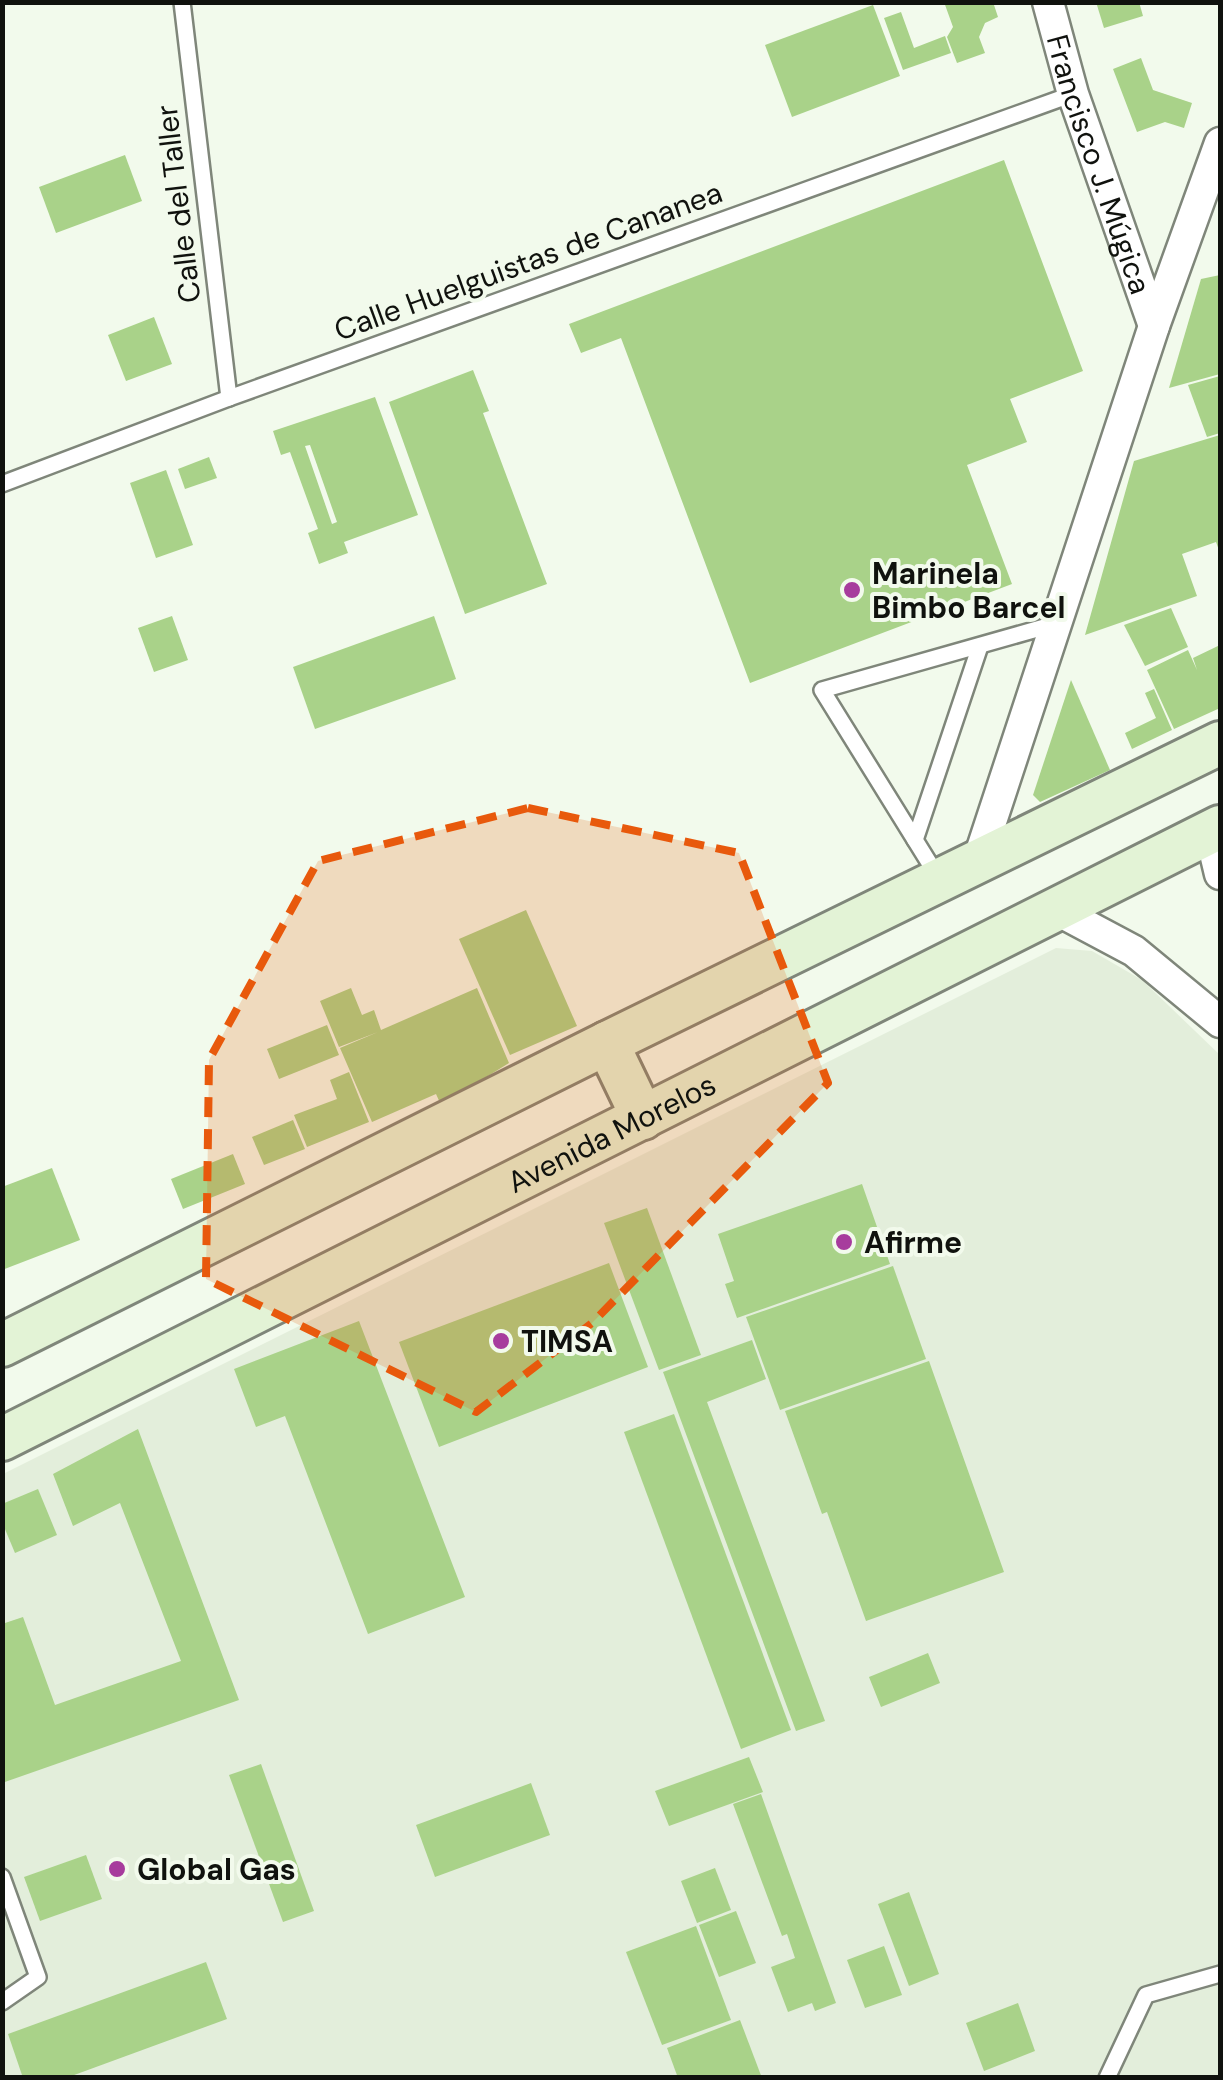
<svg xmlns="http://www.w3.org/2000/svg" width="1223" height="2080" font-family="'DM Sans',sans-serif">
<rect width="100%" height="100%" fill="#f2faec"/>
<path fill="#e3eedb" d="M1056,948L1092,951L1142,980L1220,1055V2077L3,2078V1474Z"/>
<g fill="#a9d289" fill-rule="evenodd">
<path d="M944,2H993L998,17L985,23L979,37L985,53L957,63L947,37L953,27Z"/>
<path d="M1096,2H1139L1143,16L1104,28Z"/>
<path d="M873,5L900,76L792,117L765,45Z"/>
<path d="M901,12L914,48L945,36L951,53L903,70L884,18Z"/>
<path d="M1141,58L1153,90L1192,103L1184,128L1165,122L1137,132L1113,69Z"/>
<path d="M125,155L142,201L56,233L39,187Z"/>
<path d="M1004,160L1083,371L1010,399L1027,442L967,465L1012,584L750,683L621,338L581,353L569,324Z"/>
<path d="M1220,275V374L1169,388L1201,279Z"/>
<path d="M154,317L172,364L126,381L108,335Z"/>
<path d="M473,370L489,411L483,413L547,584L465,614L389,402Z"/>
<path d="M1220,376V433L1207,437L1188,385Z"/>
<path d="M375,397L418,515L344,542L348,553L319,564L308,533L318,529L290,452L281,455L273,431ZM310,445L337,522L332,524L305,446Z"/>
<path d="M1220,435V553L1216,542L1182,554L1197,596L1085,635L1134,461Z"/>
<path d="M209,457L217,478L185,489L178,469Z"/>
<path d="M166,470L193,545L156,558L130,483Z"/>
<path d="M1171,608L1188,647L1145,666L1124,625Z"/>
<path d="M172,616L188,660L154,672L138,628Z"/>
<path d="M434,616L456,679L315,729L293,667Z"/>
<path d="M1220,645V708L1174,729L1147,670L1188,650L1197,670L1193,658Z"/>
<path d="M1071,680L1110,770L1040,802L1033,795Z"/>
<path d="M1154,689L1172,730L1132,749L1125,733L1156,718L1145,693Z"/>
<path d="M526,910L577,1026L510,1055L459,939Z"/>
<path d="M351,988L362,1015L374,1010L381,1030L477,988L509,1063L441,1105L436,1094L372,1122L340,1048L378,1032L339,1047L320,1001Z"/>
<path d="M327,1025L339,1055L279,1079L267,1049Z"/>
<path d="M349,1072L369,1122L307,1147L294,1115L337,1099L330,1080Z"/>
<path d="M293,1120L305,1149L264,1165L252,1137Z"/>
<path d="M233,1154L245,1184L183,1209L171,1179Z"/>
<path d="M52,1168L80,1240L2,1270V1187Z"/>
<path d="M862,1184L890,1264L737,1318L725,1284L734,1281L718,1234Z"/>
<path d="M647,1208L701,1355L659,1370L604,1223Z"/>
<path d="M609,1263L648,1367L439,1447L399,1342Z"/>
<path d="M893,1266L926,1359L780,1410L746,1317Z"/>
<path d="M359,1321L465,1597L368,1634L285,1416L256,1427L234,1369Z"/>
<path d="M752,1340L766,1379L707,1402L825,1721L796,1731L663,1372Z"/>
<path d="M929,1361L1004,1572L866,1621L827,1512L822,1514L785,1411Z"/>
<path d="M674,1414L791,1730L741,1749L624,1432Z"/>
<path d="M138,1429L239,1700L2,1783V1624L23,1617L55,1705L181,1661L120,1503L73,1526L53,1474Z"/>
<path d="M38,1489L57,1535L15,1553L2,1522V1504Z"/>
<path d="M928,1653L940,1683L881,1707L869,1677Z"/>
<path d="M749,1757L763,1792L669,1826L655,1791Z"/>
<path d="M261,1764L314,1911L283,1922L229,1775Z"/>
<path d="M531,1783L550,1835L435,1877L416,1825Z"/>
<path d="M761,1794L836,2003L815,2011L812,2003L788,2012L771,1967L795,1958L787,1934L782,1936L733,1804Z"/>
<path d="M86,1855L102,1899L40,1921L24,1877Z"/>
<path d="M715,1868L731,1910L697,1923L681,1881Z"/>
<path d="M909,1892L939,1974L909,1986L878,1904Z"/>
<path d="M736,1911L756,1963L719,1977L699,1925Z"/>
<path d="M696,1926L731,2020L662,2045L626,1952Z"/>
<path d="M884,1946L902,1995L865,2008L847,1960Z"/>
<path d="M206,1962L227,2019L66,2078H23L8,2034Z"/>
<path d="M1018,2003L1035,2051L984,2071L966,2023Z"/>
<path d="M740,2020L762,2078H678L667,2048Z"/>
</g>
<g fill="none" stroke-linecap="round" stroke-linejoin="round">
<defs>
<g id="lane">
<path d="M182,2L229,398"/>
<path d="M2,484L229,398L1073,94"/>
<path d="M915,840L980,646"/>
<path d="M938,877L822,690L1055,624"/>
<path d="M2,1877L38,1977L2,2002"/>
<path d="M1107,2078L1146,1995L1220,1974"/>
</g>
<g id="street">
<path id="s1" d="M1048,2L1073,94L1154,326"/>
<path d="M1210,832L1220,874"/>
<path d="M978,861L1154,326L1220,143"/>
<path d="M1057,910L1134,951L1220,1022"/>
</g>
<g id="secondary">
<path d="M607,1043L643,1118"/>
<path d="M2,1345L607,1043L1220,743"/>
<path id="s2" d="M2,1439L1220,827"/>
</g>
</defs>
<use href="#lane" stroke="#7f867a" stroke-width="20"/>
<use href="#street" stroke="#7f867a" stroke-width="35"/>
<use href="#secondary" stroke="#7f867a" stroke-width="48"/>
<use href="#lane" stroke="#fff" stroke-width="15"/>
<use href="#street" stroke="#fff" stroke-width="30"/>
<use href="#secondary" stroke="#e3f3d6" stroke-width="42"/>
</g>
<path fill="#e8590c" fill-opacity="0.2" stroke="#e8590c" stroke-width="8" stroke-dasharray="20 12" stroke-linejoin="round" d="M528,808L739,853L828,1083L592,1323L476,1412L206,1279L209,1060L318,861Z"/>
<g fill="#a73c9d" stroke="#f2faec" stroke-width="4">
<circle cx="852" cy="590" r="10"/>
<circle cx="844" cy="1242" r="10"/>
<circle cx="501" cy="1341" r="10"/>
<circle cx="117" cy="1869" r="10"/>
</g>
<g text-anchor="middle" dominant-baseline="central" stroke-width="8" stroke-linejoin="round" paint-order="stroke">
<g font-size="30" fill="#10120e" stroke="#f2faec">
<text stroke="none"><textPath href="#s1" startOffset="170">Francisco J. Múgica</textPath></text>
<text transform="translate(178 204) rotate(-97)">Calle del Taller</text>
<text transform="translate(528 261) rotate(-20)">Calle Huelguistas de Cananea</text>
<text stroke="none"><textPath href="#s2" startOffset="682">Avenida Morelos</textPath></text>
</g>
<g font-size="30" font-weight="bold" fill="#10120e" stroke="#f2faec" text-anchor="start">
<text x="872" y="573">Marinela<tspan x="872" dy="34">Bimbo Barcel</tspan></text>
<text x="864" y="1242">Afirme</text>
<text x="521" y="1341">TIMSA</text>
<text x="137" y="1869">Global Gas</text>
</g>
</g>
<rect width="1223" height="2080" fill="none" stroke="#10120e" stroke-width="10"/>
</svg>
